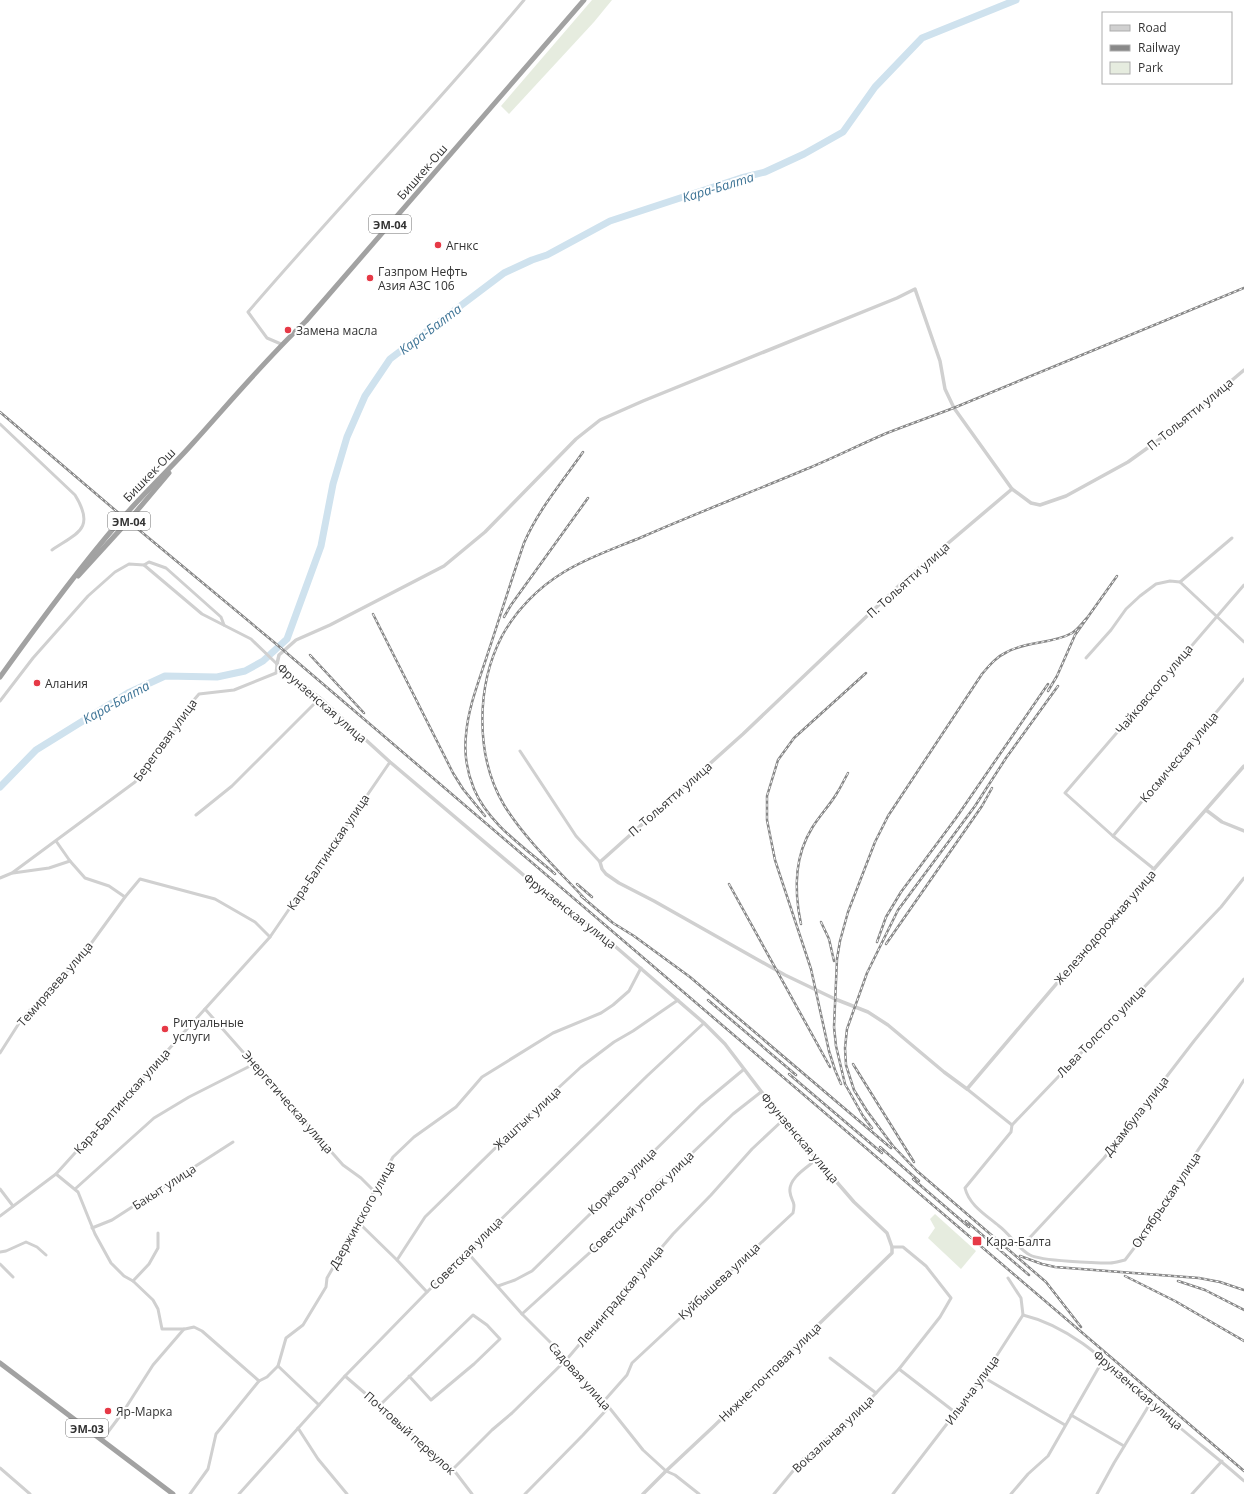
<svg xmlns="http://www.w3.org/2000/svg" width="1244" height="1494" font-family="'Open Sans',sans-serif">
<rect width="100%" height="100%" fill="#fff"/>
<g fill="#e6ecdf">
<path d="M592,0H612L594,22L509,114L501,106Z"/>
<path d="M935,1214L976,1251L961,1269L928,1238L935,1228L930,1219Z"/>
</g>
<g fill="none" stroke-linecap="round" stroke-linejoin="round">
<path stroke="#cfe2ee" stroke-width="7" d="M0,787L36,750L128,693L165,676L217,677L245,671L263,661L287,639L321,546L333,484L347,437L365,396L390,359L504,273L532,260L547,255L610,221L741,178L765,172L804,154L843,132L875,87L922,38L1016,0"/>
<g stroke="#d0d0d0" stroke-width="3">
<path d="M281,344L267,338L248,312C338,207 435,107 524,0"/>
<path d="M0,424L75,495C96,529 77,533 52,550"/>
<path d="M1180,582L1244,642"/>
<path d="M1086,658L1111,630L1126,609L1140,596L1156,584L1170,581L1180,582L1232,538"/>
<path d="M0,701L33,658L88,596L115,572L129,564L144,565L149,562L166,568L221,617L224,625"/>
<path d="M520,751L576,836L600,862"/>
<path d="M196,815L232,786L320,698"/>
<path d="M1113,836L1244,679"/>
<path d="M56,841L70,861L85,878L109,886L125,897"/>
<path d="M1154,869L1113,836L1065,793L1244,585"/>
<path d="M13,873L49,868L70,861"/>
<path d="M0,878L12,873L135,782L178,726L193,701L199,694L234,690L276,673L277,664L251,639L202,614L144,565"/>
<path d="M1244,878L1221,907L1012,1125L1011,1132L965,1188C969,1205 986,1215 999,1226C1010,1234 1018,1249 1030,1255C1041,1261 1096,1263 1110,1263C1115,1263 1120,1261 1125,1260C1151,1227 1172,1192 1194,1156C1211,1131 1228,1106 1244,1080"/>
<path d="M205,1009L343,1165L361,1178L374,1191"/>
<path d="M0,1053L23,1017L82,956L125,897L140,879L215,899L255,922L270,937"/>
<path d="M967,1089L1012,1125"/>
<path d="M56,1174L78,1192L95,1234L111,1263L124,1276L133,1281L153,1300L158,1309L162,1329H185L194,1327L202,1331L259,1381L267,1377L278,1366L286,1338L303,1325L326,1287L327,1278L359,1223L374,1191L393,1157L414,1137L456,1107L482,1077L553,1033L601,1013L613,1005L629,991L641,968"/>
<path d="M0,1189L13,1206"/>
<path d="M75,1189L154,1118L189,1097L254,1064"/>
<path d="M0,1216L56,1174L270,937L390,762"/>
<path d="M359,1223L397,1260L427,1292"/>
<path d="M92,1228L112,1220L233,1142"/>
<path d="M1021,1247L1104,1158L1194,1041L1244,979"/>
<path d="M0,1252L6,1251L26,1242L37,1247L46,1255"/>
<path d="M467,1252L522,1314L567,1359L604,1401L643,1450L666,1471L675,1475L699,1494"/>
<path d="M397,1260L425,1217L530,1114L581,1067L614,1042L633,1031L678,1000"/>
<path d="M0,1264L13,1277"/>
<path d="M133,1281L149,1264L158,1248V1233"/>
<path d="M498,1286L515,1280L532,1271L701,1105L743,1070"/>
<path d="M522,1314L607,1237L659,1181L687,1158L733,1114L761,1092"/>
<path d="M1023,1315C1081,1329 1120,1377 1164,1414C1190,1437 1218,1458 1244,1481"/>
<path d="M830,1358L876,1393"/>
<path d="M278,1366L319,1405"/>
<path d="M899,1369L956,1413"/>
<path d="M345,1376L453,1469L472,1494"/>
<path d="M983,1377L1065,1425"/>
<path d="M604,1401L627,1375L632,1363L793,1213C796,1200 791,1202 790,1192C788,1178 808,1167 817,1159"/>
<path d="M380,1405L473,1315L487,1325L500,1339L474,1364L431,1400L409,1376"/>
<path d="M1071,1415L1124,1446"/>
<path d="M298,1428L318,1459L347,1494"/>
<path d="M102,1440L123,1412L153,1365L184,1329"/>
<path d="M0,1468L30,1494"/>
<path d="M453,1469L492,1430L512,1413L567,1359L673,1234L711,1195L752,1149L783,1120"/>
<path d="M190,1494L208,1469L216,1434L259,1381"/>
<path d="M239,1494L345,1376L427,1292L647,1076L704,1023"/>
<path d="M525,1494L583,1435L609,1407"/>
<path d="M774,1494L802,1460L854,1416L899,1369L940,1317L951,1298L926,1266L903,1247H892"/>
<path d="M893,1494L983,1377L1023,1315L1021,1298L1008,1278"/>
<path d="M1011,1494L1028,1474L1048,1456L1103,1360"/>
<path d="M1097,1494L1114,1463L1151,1402"/>
<path d="M1192,1494L1222,1461"/>
</g>
<g stroke="#d0d0d0" stroke-width="3.5">
<path d="M1244,370L1178,426L1128,462L1066,496L1040,505L1031,503L1012,489L907,578L743,734L600,862L602,869L606,874L619,883L654,901L785,975L835,999L868,1012L888,1025L944,1072L967,1089L1154,869L1244,766"/>
<path d="M1206,810L1222,822L1244,831"/>
<path d="M643,1494L666,1471L713,1427L892,1253V1247L887,1233L854,1202L783,1120L725,1044L704,1023L602,935L527,878L390,762L320,698L277,664L279,655L296,640L330,625L444,566L485,532L576,439L600,420L643,401L897,298L915,289L940,361L945,389L954,408L1012,489"/>
</g>
<g stroke="#a2a2a2" stroke-width="5">
<path d="M78,576L130,519L169,473"/>
<path d="M0,677C38,624 76,572 118,523C142,495 169,470 193,443C230,402 266,359 306,321L584,0"/>
<path d="M0,1363L173,1494"/>
</g>
<defs>
<g id="rail">
<path d="M0,412L115,510L275,643L1244,1471"/>
<path d="M373,614L453,773L463,789L485,816"/>
<path d="M504,617L511,605L588,498"/>
<path d="M310,655L364,713"/>
<path d="M1058,686L1006,758L975,806L898,910L867,973L847,1029L845,1048L846,1065L854,1090L867,1111L893,1146L917,1171L1046,1282L1081,1327"/>
<path d="M1048,691L1057,676L1075,635L1117,576"/>
<path d="M555,874C527,849 489,825 474,789C467,772 464,753 466,735C468,709 478,683 486,659C499,620 511,581 524,543C538,510 563,481 583,452"/>
<path d="M577,884L592,897"/>
<path d="M729,884L830,1067"/>
<path d="M581,896L613,923L634,936L690,977L891,1148"/>
<path d="M585,899C558,870 525,839 504,805C475,756 476,686 502,636C516,610 539,587 564,572C588,557 616,548 642,537C697,513 754,491 809,468C836,457 861,444 887,433C910,424 933,416 956,407C1052,368 1148,327 1244,288"/>
<path d="M821,922L829,939L834,961"/>
<path d="M801,924C794,891 794,857 812,828C820,815 830,805 837,793C841,787 844,780 848,773"/>
<path d="M877,942L886,917L901,892L956,818L1048,684"/>
<path d="M886,944L982,806L992,788"/>
<path d="M708,1000L796,1075"/>
<path d="M853,1064L914,1162"/>
<path d="M789,1074L882,1153"/>
<path d="M841,1084L835,1070L829,1051L811,969L775,860L767,820V796L778,760L794,738L866,673"/>
<path d="M872,1128L863,1116L845,1084L836,1046L834,1027L837,959L840,941L848,912L875,842L888,816L982,674C989,666 996,657 1007,652C1026,641 1053,644 1072,633C1078,629 1082,623 1087,618"/>
<path d="M880,1147L919,1181"/>
<path d="M913,1179L969,1227"/>
<path d="M966,1221L1029,1275"/>
<path d="M1020,1256L1042,1264L1055,1267L1199,1278L1220,1282L1244,1290"/>
<path d="M1125,1276L1175,1301L1244,1341"/>
<path d="M1178,1281L1205,1290L1244,1310"/>
</g>
</defs>
<use href="#rail" stroke="#888" stroke-width="2.5"/>
<use href="#rail" stroke="#fff" stroke-width="1" stroke-dasharray="3" stroke-linecap="butt"/>
</g>
<g fill="#e63946" stroke="#fff" stroke-width="1.5">
<circle cx="438" cy="245" r="4"/>
<circle cx="370" cy="278" r="4"/>
<circle cx="288" cy="330" r="4"/>
<circle cx="37" cy="683" r="4"/>
<circle cx="165" cy="1029" r="4"/>
<rect x="972" y="1236" width="10" height="10" rx="2"/>
<circle cx="108" cy="1411" r="4"/>
</g>
<g text-anchor="middle" dominant-baseline="central" stroke-width="4" stroke-linejoin="round" paint-order="stroke">
<g fill="#fff" stroke="#707070" stroke-width="1">
<rect x="369" y="215" width="42" height="18" rx="3"/>
<rect x="108" y="512" width="42" height="18" rx="3"/>
<rect x="66" y="1419" width="42" height="18" rx="3"/>
</g>
<g font-size="11" font-weight="bold" fill="#333">
<text x="390" y="224">ЭМ-04</text>
<text x="129" y="521">ЭМ-04</text>
<text x="87" y="1428">ЭМ-03</text>
</g>
<g font-size="12" fill="#333" stroke="#fff">
<text transform="translate(422 172) rotate(-49)">Бишкек-Ош</text>
<text transform="translate(1190 414) rotate(-39)">П. Тольятти улица</text>
<text transform="translate(149 475) rotate(-46)">Бишкек-Ош</text>
<text transform="translate(908 580) rotate(-42)">П. Тольятти улица</text>
<text transform="translate(1154 689) rotate(-50)">Чайковского улица</text>
<text transform="translate(322 703) rotate(41)">Фрунзенская улица</text>
<text transform="translate(165 740) rotate(-54)">Береговая улица</text>
<text transform="translate(1179 757) rotate(-50)">Космическая улица</text>
<text transform="translate(670 799) rotate(-41)">П. Тольятти улица</text>
<text transform="translate(328 852) rotate(-56)">Кара-Балтинская улица</text>
<text transform="translate(570 911) rotate(38)">Фрунзенская улица</text>
<text transform="translate(1105 927) rotate(-49)">Железнодорожная улица</text>
<text transform="translate(55 984) rotate(-49)">Темирязева улица</text>
<text transform="translate(1101 1031) rotate(-46)">Льва Толстого улица</text>
<text transform="translate(122 1101) rotate(-48)">Кара-Балтинская улица</text>
<text transform="translate(288 1102) rotate(49)">Энергетическая улица</text>
<text transform="translate(1136 1116) rotate(-52)">Джамбула улица</text>
<text transform="translate(527 1118) rotate(-43)">Жаштык улица</text>
<text transform="translate(800 1138) rotate(50)">Фрунзенская улица</text>
<text transform="translate(622 1181) rotate(-44)">Коржова улица</text>
<text transform="translate(164 1187) rotate(-33)">Бакыт улица</text>
<text transform="translate(1166 1200) rotate(-56)">Октябрьская улица</text>
<text transform="translate(641 1202) rotate(-44)">Советский уголок улица</text>
<text transform="translate(362 1215) rotate(-61)">Дзержинского улица</text>
<text transform="translate(466 1253) rotate(-45)">Советская улица</text>
<text transform="translate(719 1281) rotate(-43)">Куйбышева улица</text>
<text transform="translate(620 1296) rotate(-50)">Ленинградская улица</text>
<text transform="translate(770 1372) rotate(-44)">Нижне-почтовая улица</text>
<text transform="translate(580 1376) rotate(48)">Садовая улица</text>
<text transform="translate(972 1390) rotate(-54)">Ильича улица</text>
<text transform="translate(1138 1390) rotate(41)">Фрунзенская улица</text>
<text transform="translate(410 1433) rotate(42)">Почтовый переулок</text>
<text transform="translate(833 1434) rotate(-43)">Вокзальная улица</text>
</g>
<g font-size="12" fill="#333" stroke="#fff" text-anchor="start">
<text x="446" y="245">Агнкс</text>
<text x="378" y="271">Газпром Нефть<tspan x="378" dy="14">Азия АЗС 106</tspan></text>
<text x="296" y="330">Замена масла</text>
<text x="45" y="683">Алания</text>
<text x="173" y="1022">Ритуальные<tspan x="173" dy="14">услуги</tspan></text>
<text x="986" y="1241">Кара-Балта</text>
<text x="116" y="1411">Яр-Марка</text>
</g>
<g font-size="13" font-style="italic" fill="#3f7597" stroke="#fff">
<text transform="translate(718 187) rotate(-17)">Кара-Балта</text>
<text transform="translate(430 329) rotate(-37)">Кара-Балта</text>
<text transform="translate(116 702) rotate(-29)">Кара-Балта</text>
</g>
</g>
<rect x="1102" y="12" width="130" height="72" fill="#ffffff" stroke="#adadad"/>
<rect x="1110" y="25" width="20" height="6" fill="#d0d0d0" stroke="#adadad"/>
<text x="1138" y="32" font-size="12" fill="#333333">Road</text>
<rect x="1110" y="45" width="20" height="6" fill="#888888" stroke="#adadad"/>
<text x="1138" y="52" font-size="12" fill="#333333">Railway</text>
<rect x="1110" y="62" width="20" height="12" fill="#e6ecdf" stroke="#adadad"/>
<text x="1138" y="72" font-size="12" fill="#333333">Park</text>
</svg>
